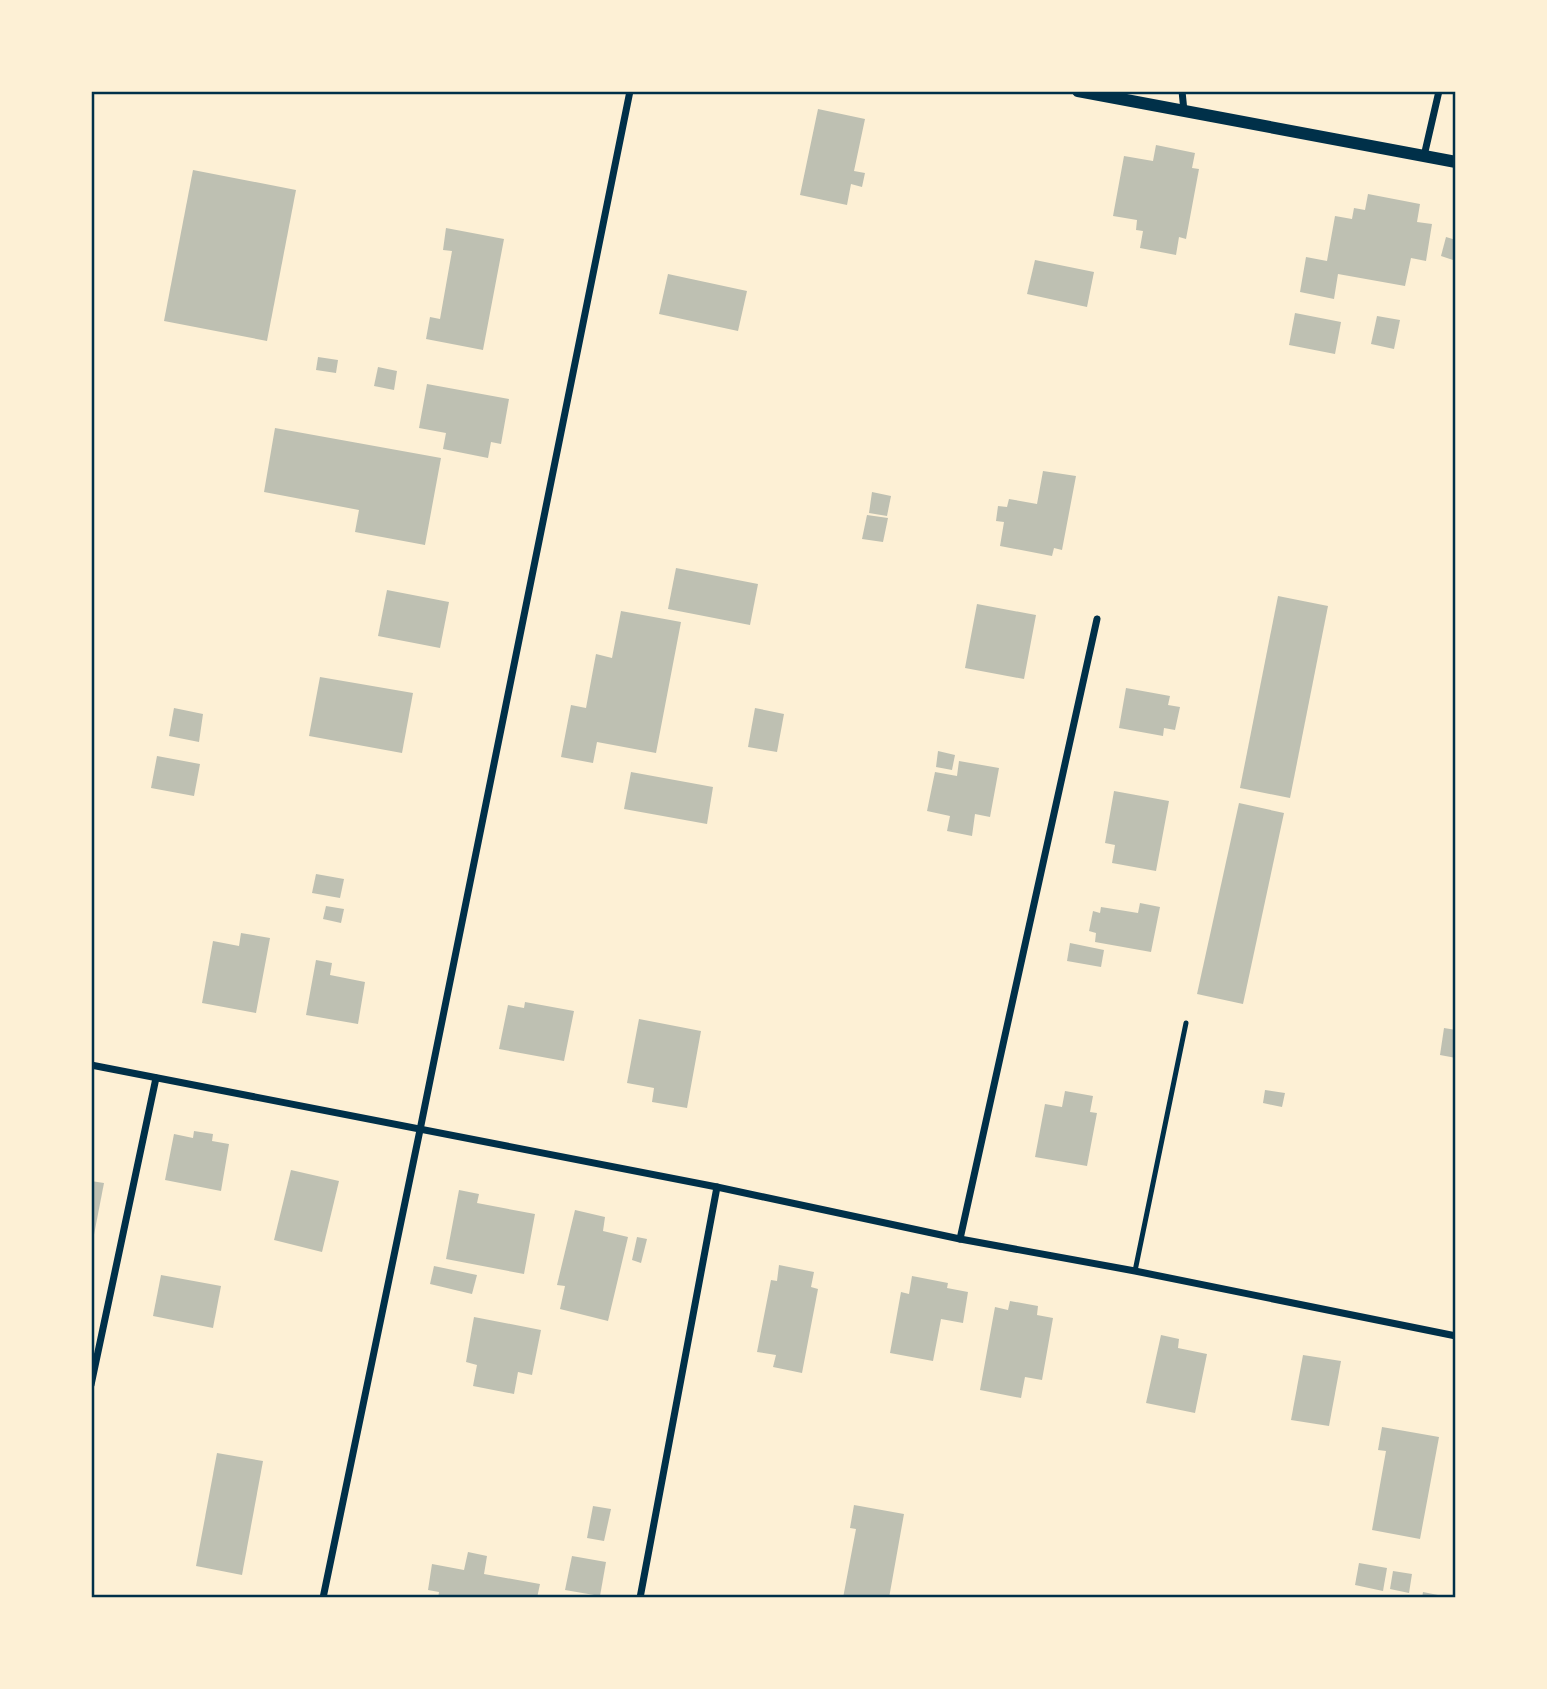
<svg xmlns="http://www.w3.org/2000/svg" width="1547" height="1689" font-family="Signika,sans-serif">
<rect width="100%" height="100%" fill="#fdf0d5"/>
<g fill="#bec0b2">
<path d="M818,109L865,119L854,171L865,173L862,187L851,184L847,205L800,195Z"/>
<path d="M1156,145L1195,153L1192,168L1199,169L1186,239L1179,237L1176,255L1140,248L1143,231L1136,230L1137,220L1113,216L1124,156L1153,161Z"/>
<path d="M193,170L296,190L267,341L164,321Z"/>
<path d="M1368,194L1420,204L1417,222L1432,224L1426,261L1411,258L1405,286L1338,274L1334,299L1300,292L1306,257L1327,261L1335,216L1352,219L1354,208L1365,210Z"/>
<path d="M446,228L504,239L483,350L426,339L430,317L440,319L452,251L443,250Z"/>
<path d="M1446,237L1456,240V261L1441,256Z"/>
<path d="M1035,260L1094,272L1087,307L1027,294Z"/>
<path d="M668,274L747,291L738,331L659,314Z"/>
<path d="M1295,313L1341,322L1335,354L1289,345Z"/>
<path d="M1377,316L1400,320L1394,349L1371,344Z"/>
<path d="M318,357L338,360L336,373L316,370Z"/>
<path d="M378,367L397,371L394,390L374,386Z"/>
<path d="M427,384L509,399L501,444L491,442L488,458L443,449L446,433L419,428Z"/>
<path d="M275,428L441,458L425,545L355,532L359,510L264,492Z"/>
<path d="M1043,471L1076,476L1062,550L1054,548L1052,556L1000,546L1004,522L996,521L998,506L1007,507L1009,499L1037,504Z"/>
<path d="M872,492L891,496L887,516L869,513Z"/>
<path d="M867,515L888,518L883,542L862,539Z"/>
<path d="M676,568L758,584L750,625L668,609Z"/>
<path d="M387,590L449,602L440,648L378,636Z"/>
<path d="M1278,596L1328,606L1290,798L1240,788Z"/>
<path d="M977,604L1036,615L1024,679L965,668Z"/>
<path d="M621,611L681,622L656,753L597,742L593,763L561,757L571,705L586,708L596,654L612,658Z"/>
<path d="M320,677L413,693L402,753L309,736Z"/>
<path d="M1126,688L1170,696L1168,705L1180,707L1175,730L1164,728L1163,736L1119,728Z"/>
<path d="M174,708L203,714L199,742L169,736Z"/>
<path d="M755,708L784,714L777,752L748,747Z"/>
<path d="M938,751L955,755L952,770L936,767Z"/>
<path d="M157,756L200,764L194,796L151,788Z"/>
<path d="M959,761L999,768L990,817L975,814L972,836L947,831L950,816L927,811L935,772L957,776Z"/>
<path d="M631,772L713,787L707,824L624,809Z"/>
<path d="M1114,791L1169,801L1156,871L1112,863L1115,845L1105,843Z"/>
<path d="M1239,803L1284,813L1243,1004L1197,994Z"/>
<path d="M316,874L344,879L340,898L312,893Z"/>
<path d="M1140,903L1160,907L1151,952L1095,942L1096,933L1089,931L1093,911L1100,913L1101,907L1138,913Z"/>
<path d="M326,906L344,909L341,923L323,919Z"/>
<path d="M241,933L270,938L256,1013L202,1003L213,941L239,946Z"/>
<path d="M1070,943L1104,950L1101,967L1067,961Z"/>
<path d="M316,960L332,963L330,975L365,982L358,1024L306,1015Z"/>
<path d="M525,1002L574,1011L564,1061L499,1049L508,1005L524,1008Z"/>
<path d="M639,1019L701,1031L687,1108L652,1102L654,1088L627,1083Z"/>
<path d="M1444,1028L1456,1030V1058L1440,1055Z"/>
<path d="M1265,1090L1285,1093L1282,1107L1263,1103Z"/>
<path d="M1065,1091L1093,1096L1090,1112L1097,1113L1087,1166L1035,1157L1045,1104L1062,1107Z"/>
<path d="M194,1131L213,1134L212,1141L229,1144L221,1191L165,1180L174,1134L193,1138Z"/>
<path d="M291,1170L339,1181L322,1252L274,1240Z"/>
<path d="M91,1181L104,1183L92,1245H91Z"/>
<path d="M459,1190L479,1194L477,1203L535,1214L524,1274L446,1259Z"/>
<path d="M575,1210L605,1217L603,1231L628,1237L608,1321L560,1309L565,1286L557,1285Z"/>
<path d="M637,1237L647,1239L641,1263L632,1260Z"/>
<path d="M779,1265L814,1272L811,1287L818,1289L802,1373L773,1367L776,1355L757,1352L771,1280L777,1281Z"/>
<path d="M434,1266L477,1275L472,1294L430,1284Z"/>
<path d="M161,1275L221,1286L213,1328L153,1316Z"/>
<path d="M912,1276L948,1283L947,1288L968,1292L963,1323L941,1319L933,1361L890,1353L901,1292L909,1294Z"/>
<path d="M1010,1301L1038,1306L1037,1315L1053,1318L1042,1380L1025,1377L1021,1398L980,1390L995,1307L1008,1310Z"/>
<path d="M474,1317L541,1330L532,1375L518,1372L514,1394L473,1386L477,1365L466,1362Z"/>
<path d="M1161,1335L1179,1339L1178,1348L1207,1354L1195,1413L1146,1403Z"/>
<path d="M1303,1355L1341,1361L1329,1426L1291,1420Z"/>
<path d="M1382,1427L1439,1437L1420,1539L1372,1530L1386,1451L1378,1450Z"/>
<path d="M217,1453L263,1461L242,1575L196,1566Z"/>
<path d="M854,1505L904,1514L889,1598H843L856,1529L850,1528Z"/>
<path d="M593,1506L611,1509L604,1541L587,1538Z"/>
<path d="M468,1552L487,1556L484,1574L540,1584L537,1598H438L439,1592L428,1590L432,1564L464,1570Z"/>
<path d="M572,1556L606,1562L600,1596L565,1590Z"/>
<path d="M1359,1563L1387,1568L1383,1591L1355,1585Z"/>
<path d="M1393,1571L1412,1574L1409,1593L1390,1589Z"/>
<path d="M1423,1592L1448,1597V1598H1422Z"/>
</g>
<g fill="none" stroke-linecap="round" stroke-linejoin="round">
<path stroke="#003049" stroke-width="5" d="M1135,1271L1186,1023"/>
<g stroke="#003049" stroke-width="7">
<path d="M1182,91L1184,111"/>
<path d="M1424,156L1439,91"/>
<path d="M91,1065L717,1187L960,1239L1135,1271L1456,1336"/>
<path d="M960,1239L1097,619"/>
<path d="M91,1385L156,1078"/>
<path d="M323,1598L420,1130L630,91"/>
<path d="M640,1598L717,1187"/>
</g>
<path stroke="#003049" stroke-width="12" d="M1078,91L1456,162"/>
</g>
<rect width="1547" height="1689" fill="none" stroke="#fdf0d5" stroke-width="186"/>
<rect x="93" y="93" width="1361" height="1503" fill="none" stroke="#003049" stroke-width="2.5"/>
</svg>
